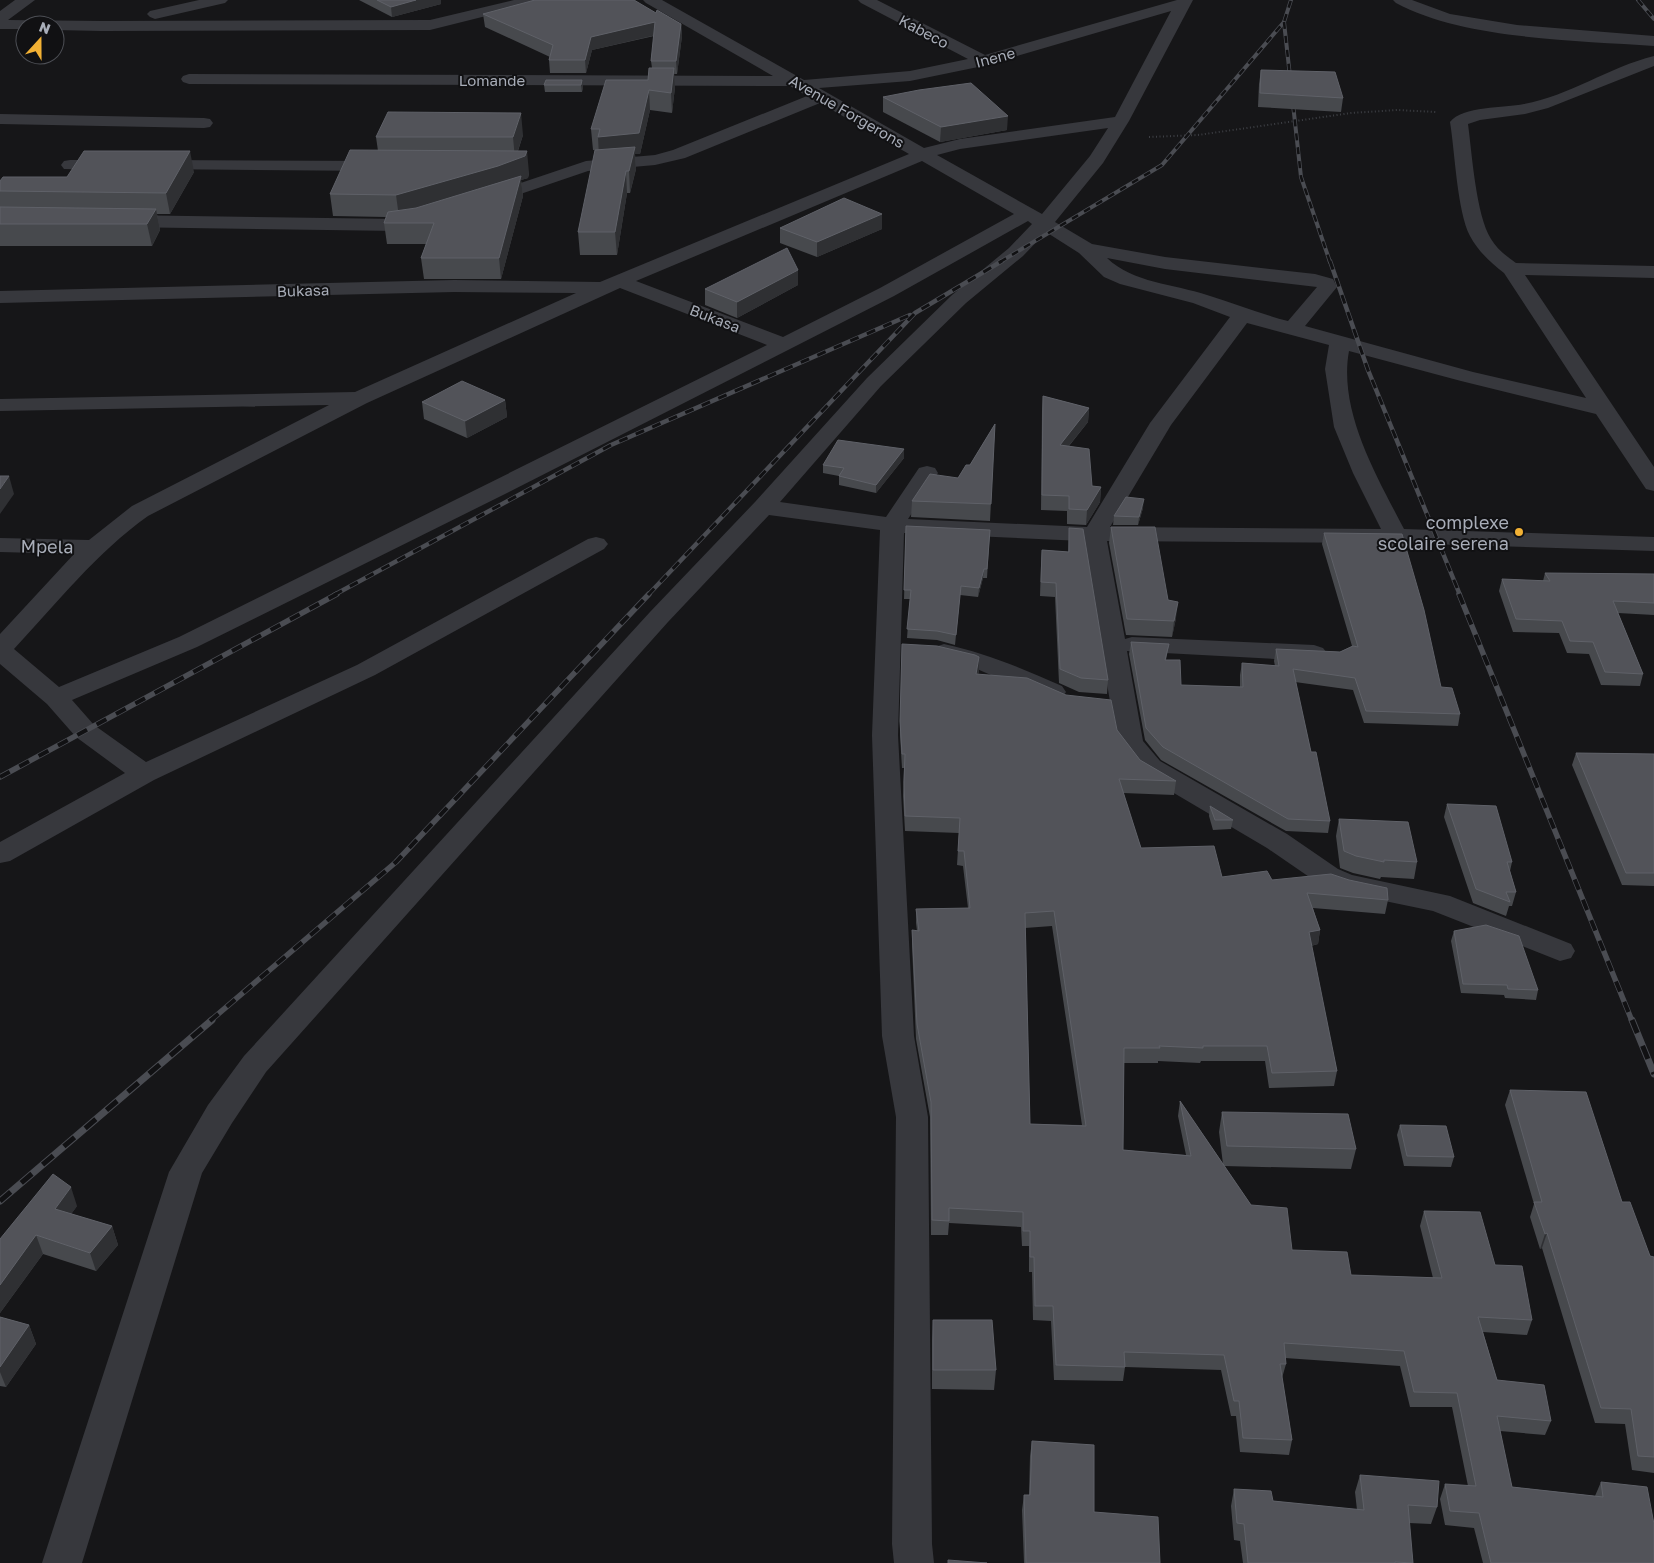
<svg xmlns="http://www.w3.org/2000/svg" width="1654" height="1563" font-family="'Golos Text',sans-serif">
<rect width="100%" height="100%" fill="#161618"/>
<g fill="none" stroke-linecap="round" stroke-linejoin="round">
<path stroke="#3d3f44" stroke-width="2" stroke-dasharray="1 2.5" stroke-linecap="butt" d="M1149,137L1198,135L1351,113L1397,110L1436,112"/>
<g fill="#37383d" fill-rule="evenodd">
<path d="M15,0H35L8,20L102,21L430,20L514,0H541L538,3L430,30L102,31L55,30V25H25V29H0V11Z"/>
<path d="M199,0H228L225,3L155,19L150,17L147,14L150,11Z"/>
<path d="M643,0H662L804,80L910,71L968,59L861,3L858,0H877L985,55L1177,0H1193L1129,121L1103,163L1055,222L1092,244L1165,257L1315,274L1333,279L1337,287L1305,326L1473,372L1586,398L1504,273C1490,262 1478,251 1470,236C1457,211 1455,152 1450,122C1462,106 1505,108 1524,104C1569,96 1609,67 1654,56V66L1548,108L1525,114L1480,120L1468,124C1472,154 1476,215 1491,239C1497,249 1506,256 1516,263L1654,266V278L1525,275L1654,467V491L1646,489L1596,414L1461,381L1349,351C1338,411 1377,477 1404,529L1654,537V551L1396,543L1107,541L1125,639L1132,637L1314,645L1323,648L1327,653L1323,658L1314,661L1127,651L1143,741L1160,761L1287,834L1338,869L1352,875L1450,896L1571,944L1575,951L1571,958L1560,961L1433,911L1346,893L1318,883L1267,848L1140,773L1117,743L1083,541L904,533L898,735L914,1036L928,1117L932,1544L934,1563H894L892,1544L896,1117L882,1036L872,735L880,530L769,515L668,622L266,1072L232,1123L202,1173L82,1563H42L169,1172L208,1105L244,1056L650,612L755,502L867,378L952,295L1009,248L1032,224L1028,221L894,296L503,495L197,647L72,700L94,725L146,762L357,665L588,539L596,537L604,539L608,544L604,549L375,675L154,780L10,861L0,863V842L125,773L76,737L47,704L0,664V634L74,554L0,552V538L89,540L132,506L329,405L0,411V399L355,392L576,293L454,292L0,303V291L454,280L600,282L909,154L820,103L685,158L655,165L588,171L488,205L482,204L479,200L482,196L586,161L655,155L673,150L807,96L790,86L189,84L183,82L181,79L183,76L189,74L773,76L646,3ZM1171,11L1115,117L960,139L924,148L819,88L910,81L983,66ZM1108,128L1090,156L1042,214L937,155L960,149ZM922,161L1014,214L880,288L783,337L636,281ZM1046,232L1079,253L1104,277L1120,284L1193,303L1230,317L1150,423L1087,527L908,519L938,473L935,468L927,466L919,468L886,517L780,502L881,386L966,303L1023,256ZM1107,258L1165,269L1317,287L1288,321C1260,314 1234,303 1207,295C1174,284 1133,283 1107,258ZM620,288L767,345L179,637L59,687L14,649C57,603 96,553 148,516L367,403ZM1247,323L1329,345L1325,369L1334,427L1353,473L1381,529L1110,527L1171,425Z"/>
<path d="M1393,0H1412L1450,14L1517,25L1654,36V46C1576,40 1465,40 1396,3Z"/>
<path d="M0,114L204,118L210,119L213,123L210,127L204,128L0,124Z"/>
<path d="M70,160H112L118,161L121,165L118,169L112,170L64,169L61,165L64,161Z"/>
<path d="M155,160L380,161L386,162L389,166L386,170L380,171L149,169L146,165L149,161Z"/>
<path d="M121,215L399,219L421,216L428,218L430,222L428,226L399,231L121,227L114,225L112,221L114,217Z"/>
<path d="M944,644C986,653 1023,669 1062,686L1066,692L1062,698L1053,700L1044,698L977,669L935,657L931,652L935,647Z"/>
</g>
<defs>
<g id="rail-far3">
<path d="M1638,0L1654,19"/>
<path d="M1284,22L1301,177L1330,262"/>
<path d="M1000,262L1162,165L1284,22L1291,0"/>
</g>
<g id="rail-far2">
<path d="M1330,261L1368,370L1460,595"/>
<path d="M334,595L611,445L910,315"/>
<path d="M648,595L915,313L1002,261"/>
</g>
<g id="rail-far1">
<path d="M1459,594L1632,1021"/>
<path d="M0,777L337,594"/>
<path d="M210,1021L396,862L649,594"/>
</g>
<g id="rail">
<path d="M1632,1020L1654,1074"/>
<path d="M0,1201L212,1020"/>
</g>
</defs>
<use href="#rail-far3" stroke="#4a4c52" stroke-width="4"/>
<use href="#rail-far2" stroke="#4a4c52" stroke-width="4.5"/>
<use href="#rail-far1" stroke="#4a4c52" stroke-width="5.5"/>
<use href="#rail" stroke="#4a4c52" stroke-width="7"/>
<use href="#rail-far3" stroke="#111113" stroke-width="2.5" stroke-dasharray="7" stroke-linecap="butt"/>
<use href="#rail-far2" stroke="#111113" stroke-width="3" stroke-dasharray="9" stroke-linecap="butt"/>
<use href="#rail-far1" stroke="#111113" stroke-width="4" stroke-dasharray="11" stroke-linecap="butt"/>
<use href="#rail" stroke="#111113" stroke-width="5" stroke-dasharray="14" stroke-linecap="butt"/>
</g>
<g fill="#47494d" fill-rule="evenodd">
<path d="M359,0H441V4L392,17Z"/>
<path d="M656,13L681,24L682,36L677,74H674L675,87L672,113L650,110L640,154H635L636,169L630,193H627L617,255H580L578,232L599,150H593L591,129L648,80L652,68L651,61L654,36L592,50L586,73H550L549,60L550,57L485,27L483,14Z"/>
<path d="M1261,70L1343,98L1341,112L1258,107L1259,84Z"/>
<path d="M582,80L583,87L582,92H545L544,85Z"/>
<path d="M883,97L1007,130L940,142L883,112Z"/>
<path d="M523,135L518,151L529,173L528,178L521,180L523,196L501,279H424L421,258L426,244H387L384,223L386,217L333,216L330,194L378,151L376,137Z"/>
<path d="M194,172L170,214H157L160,230L152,246H0V181Z"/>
<path d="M780,228L882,229L817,257L780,243Z"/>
<path d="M798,285L737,318L705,305V289Z"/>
<path d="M1043,396L1089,408L1088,422L1069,446L1092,486L1101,487L1100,502L1086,525L1067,524V511L1041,510L1042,410Z"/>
<path d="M505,400L507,417L467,438L424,419L422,402Z"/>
<path d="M995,424L990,521L911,517L912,501L958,478L970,465Z"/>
<path d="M904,449V458L876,493L839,485V476L823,473V465Z"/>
<path d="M1143,508L1138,525H1113L1114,516Z"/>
<path d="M906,526L990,530L987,578H983L978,597L960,595L955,645L937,640L907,638L910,599H904Z"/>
<path d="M1111,527L1176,618L1172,637L1126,635L1109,543Z"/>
<path d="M1069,528L1108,680L1107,694L1079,692L1059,683L1055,597L1040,596L1041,564L1042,550L1068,552Z"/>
<path d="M1324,533L1460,714L1458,726L1364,723L1353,690L1295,682L1311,752L1330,821L1328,833L1286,831L1161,760L1145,740L1129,654L1131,642L1169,644L1166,660L1181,685L1240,687V675L1242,663L1275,666L1274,661L1276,649L1340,652L1352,646L1322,544Z"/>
<path d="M1545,573L1654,574V615L1618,613L1643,674L1640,686L1601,685L1589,654L1567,653L1559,633L1513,632L1499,591L1502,579L1543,581Z"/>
<path d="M902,644L979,671L978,674L1117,730L1140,760L1176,781L1174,795L1123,793L1141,848L1222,877L1272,880L1388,900L1385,914L1313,908L1320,930L1318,944L1311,946L1337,1071L1334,1086L1269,1088L1265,1061H1201L1200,1063L1158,1061V1063H1124L1123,1150L1186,1155L1178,1116L1180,1101L1223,1164L1219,1132L1222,1112L1356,1149L1351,1169L1224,1166L1251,1205L1292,1250L1351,1275L1433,1278L1420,1226L1424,1211L1495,1265L1532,1320L1527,1335L1483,1332L1497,1380L1551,1421L1545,1435L1500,1431L1512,1487L1595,1496L1601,1482L1654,1563H1483L1474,1528L1445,1525L1440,1499L1445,1484L1468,1486L1452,1407H1410L1400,1366L1285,1358L1286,1364L1282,1378L1292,1440L1289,1455L1240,1452L1236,1416H1231L1221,1370L1125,1367L1123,1381L1054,1380L1051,1321L1033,1320L1032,1272H1029V1246H1022L1021,1227L949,1223L948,1235H931L930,1117L916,1039L912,945V930L917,931L916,923V909L968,908L963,866L957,865L959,833L905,831L903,796L904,768H902L900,735ZM1052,926L1082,1125L1030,1124L1025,928Z"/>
<path d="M1576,753L1654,754V886L1622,885L1572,765Z"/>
<path d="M1447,804L1512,862L1510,871L1516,892L1512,906H1509L1506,916L1473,903L1444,817Z"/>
<path d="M1210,806L1233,820L1231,829L1213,830L1209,816Z"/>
<path d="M1339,819L1417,862L1414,879L1381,877L1380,879L1353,873L1340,868L1336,836Z"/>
<path d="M1454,931L1538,990L1536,1000L1505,998L1504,995L1461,993L1451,941Z"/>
<path d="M1510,1090L1622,1202L1650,1256L1654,1257V1473L1632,1470L1625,1424L1595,1423L1542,1248L1540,1249L1530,1217L1534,1204L1505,1105Z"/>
<path d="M1400,1125L1454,1157L1451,1167L1404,1166L1397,1135Z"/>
<path d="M77,1206L71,1214L112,1226L118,1245L96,1271L43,1254L0,1313V1239Z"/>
<path d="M0,1317L29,1325L36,1344L6,1387L0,1386Z"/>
<path d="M933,1320L996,1370L994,1390L932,1389V1340Z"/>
<path d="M1032,1441L1094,1512L1160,1563H1024L1022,1510L1024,1495H1029L1030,1456Z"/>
<path d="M1360,1475L1437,1507L1431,1524L1409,1523L1413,1563H1243L1240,1541L1234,1540L1231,1506L1234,1489L1273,1501L1357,1510L1355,1492Z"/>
</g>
<g fill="#2f3033">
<path d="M416,0H441V4L392,17L391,7Z"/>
<path d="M655,22L656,35L592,50L586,73L585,60L591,37Z"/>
<path d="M681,24L682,36L677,74L676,61Z"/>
<path d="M674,68L675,87L672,113L671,93Z"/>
<path d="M582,80L583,87L582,92L581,85Z"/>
<path d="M649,90L650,110L640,154H635L636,169L630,193L629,171L599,157L598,137Z"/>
<path d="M521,113L523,135L515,159L513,137Z"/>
<path d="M1008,116L1007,130L940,142L941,127Z"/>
<path d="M190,151L194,172L170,214L166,193Z"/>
<path d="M527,151L529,173L528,178L521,180L523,196L501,279L499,258L519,181L399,217L396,195Z"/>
<path d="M626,171L627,193L617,255L615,232Z"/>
<path d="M156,209L160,230L152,246L147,224Z"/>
<path d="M882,214V229L817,257V242Z"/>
<path d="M798,270V285L737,318V302Z"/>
<path d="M505,400L507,417L467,438L465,421Z"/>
<path d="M1089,408L1088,422L1058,459L1060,445Z"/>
<path d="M904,449V458L876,493V485Z"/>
<path d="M9,476L14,494L0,514V489Z"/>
<path d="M1101,487L1100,502L1086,525L1087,510Z"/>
<path d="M1144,499L1143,508L1138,525L1139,517Z"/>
<path d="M984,569L983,578L978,597L979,588Z"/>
<path d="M1178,602L1176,618L1172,637L1174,621Z"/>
<path d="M979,657V671L975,688L976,674Z"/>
<path d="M1320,930L1318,944L1306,947L1309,932Z"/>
<path d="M71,1187L77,1206L62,1227L55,1209Z"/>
<path d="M112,1226L118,1245L96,1271L90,1253Z"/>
<path d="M1547,1233L1542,1248L1540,1249L1545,1234Z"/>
<path d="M36,1235L43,1254L0,1313V1285Z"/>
<path d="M29,1325L36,1344L6,1387L0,1372V1367Z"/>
</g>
<g fill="#525359" stroke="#5f6168" fill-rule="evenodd">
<path d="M377,0H416L391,7Z"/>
<path d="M535,0H634L656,13L657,10L681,24L676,61H651L655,22L591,37L585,60H549L553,45L483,14Z"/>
<path d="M649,68H674L671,93L649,90L639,133L598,137L600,129H591L606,80H648Z"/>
<path d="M1261,70L1335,72L1343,98L1260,93Z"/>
<path d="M546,80H582L581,85H544Z"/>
<path d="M971,83L1008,116L941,127L883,97L919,90Z"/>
<path d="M388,112L521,113L513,137H376Z"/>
<path d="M635,147L629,171H626L615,232H578L595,150Z"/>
<path d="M350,150L527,151L525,156L498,166L396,195L330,194Z"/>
<path d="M84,151H190L166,193L0,191V181L3,177H67Z"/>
<path d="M521,176L499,258H421L434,223H384L388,212L416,208Z"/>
<path d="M844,198L882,214L817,242L780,228Z"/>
<path d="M0,207L156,209L147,224H0Z"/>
<path d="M787,248L798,270L737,302L705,289Z"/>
<path d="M462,381L505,400L465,421L422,402Z"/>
<path d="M1043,396L1089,408L1060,445L1089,449L1092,486L1101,487L1087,510L1069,509V496L1042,495Z"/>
<path d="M995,424L991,504L912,501L930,474L958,478L966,465H970Z"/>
<path d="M838,440L904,449L876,485L839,476L844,468L823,465Z"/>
<path d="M0,476H9L0,489Z"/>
<path d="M1126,497L1144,499L1139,517L1114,516Z"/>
<path d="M906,526L990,530L987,569H984L979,588L961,586L956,635L937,631L907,629L911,590H904Z"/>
<path d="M1111,527H1155L1168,600L1178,602L1174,621L1127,619Z"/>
<path d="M1069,528L1083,529L1108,680L1081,678L1060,669L1056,583L1041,582L1042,550L1069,552Z"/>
<path d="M1324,533L1402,534L1424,610L1441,687L1452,688L1460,714L1366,711L1355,678L1293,669L1311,752H1316L1330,821L1288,819L1163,747L1146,728L1131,642L1169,644L1165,660H1180L1181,685L1243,687L1242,663L1279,666L1276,649L1340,652L1353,646L1358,647Z"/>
<path d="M1545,573L1654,574V603L1613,601L1643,674L1605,672L1593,642L1570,641L1562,621L1516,619L1502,579L1550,581Z"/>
<path d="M902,644L937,646L975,655L979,657L976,674L1027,678L1066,695L1111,700L1117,730L1140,760L1176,781L1119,779L1141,848L1214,846L1222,877L1267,871L1272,880L1331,874L1349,880L1387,888L1388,900L1307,893L1320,930L1309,932L1337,1071L1272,1073L1267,1046H1203V1048L1159,1046L1160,1048H1124L1123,1150L1191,1156L1180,1101L1251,1205L1287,1208L1292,1250L1347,1252L1351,1275L1442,1278L1424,1211L1480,1212L1495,1265L1522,1266L1532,1320L1478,1317L1497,1380L1544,1385L1551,1421L1497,1416L1512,1487L1603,1497L1601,1482L1647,1487L1654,1524V1563H1491L1479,1513L1450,1511L1445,1484L1476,1486L1457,1393L1414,1392L1404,1351L1284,1343L1286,1364H1280L1292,1440L1243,1438L1239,1401H1234L1224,1355L1124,1352L1125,1367L1056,1365L1053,1306H1035L1034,1257H1030V1231H1023V1212L949,1208V1221L932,1220L931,1102L917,1024L912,930L919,931L916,909L970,908L964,851H958L960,818L905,816L904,782L905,754H902L900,721ZM1054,911L1086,1126L1030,1124L1025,913Z"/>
<path d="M1576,753L1654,754V873H1626Z"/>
<path d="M1447,804L1496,806L1512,862H1507L1516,892H1506L1510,902L1476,889Z"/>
<path d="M1210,806L1233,820H1215Z"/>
<path d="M1339,819L1408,822L1417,862L1384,860V862L1356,856L1344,851Z"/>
<path d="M1486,925L1519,936L1538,990L1508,989L1507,985L1463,984L1454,931Z"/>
<path d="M1510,1090L1586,1092L1622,1202H1630L1650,1256L1654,1257V1457L1638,1456L1631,1409L1601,1408L1547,1233L1545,1234L1534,1202H1542Z"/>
<path d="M1222,1112L1348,1114L1356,1149L1227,1146Z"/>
<path d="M1400,1125L1446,1126L1454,1157L1407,1156Z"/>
<path d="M53,1174L71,1187L55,1209L112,1226L90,1253L36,1235L0,1285V1239Z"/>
<path d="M0,1317L29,1325L0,1367Z"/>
<path d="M933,1320H992L996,1370H933Z"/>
<path d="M1032,1441L1094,1445V1512L1158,1517L1160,1563H1026L1024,1495H1030Z"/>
<path d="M1360,1475L1439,1481L1437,1507L1408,1505L1413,1563L1395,1562V1563H1248L1244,1524L1237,1523L1234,1489L1271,1491L1273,1501L1364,1510Z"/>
<path d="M948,1560L987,1563H948Z"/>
</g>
<circle fill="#f2b134" stroke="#111113" stroke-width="2" cx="1519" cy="532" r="5"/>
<g text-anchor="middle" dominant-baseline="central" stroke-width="4" stroke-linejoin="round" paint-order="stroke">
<g font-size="15" fill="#a8adb8" stroke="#111113">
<text transform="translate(924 31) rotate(28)">Kabeco</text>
<text transform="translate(995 57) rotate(-15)">Inene</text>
<text x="492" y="80">Lomande</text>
<text transform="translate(847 111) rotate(30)">Avenue Forgerons</text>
<text transform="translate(303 290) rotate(-2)">Bukasa</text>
<text transform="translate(715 318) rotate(21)">Bukasa</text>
</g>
<g font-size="18" fill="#a8adb8" stroke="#111113" text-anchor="end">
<text x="1509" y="522">complexe<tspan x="1509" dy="21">scolaire serena</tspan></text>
</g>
<g font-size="18" fill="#a8adb8" stroke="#111113">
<text transform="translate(47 546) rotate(1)">Mpela</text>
</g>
</g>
<g transform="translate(40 40) rotate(21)"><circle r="24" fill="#111113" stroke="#4d4f55"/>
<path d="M0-4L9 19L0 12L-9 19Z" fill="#f2b134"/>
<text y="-8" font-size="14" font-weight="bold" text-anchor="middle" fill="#a8adb8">N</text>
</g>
</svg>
